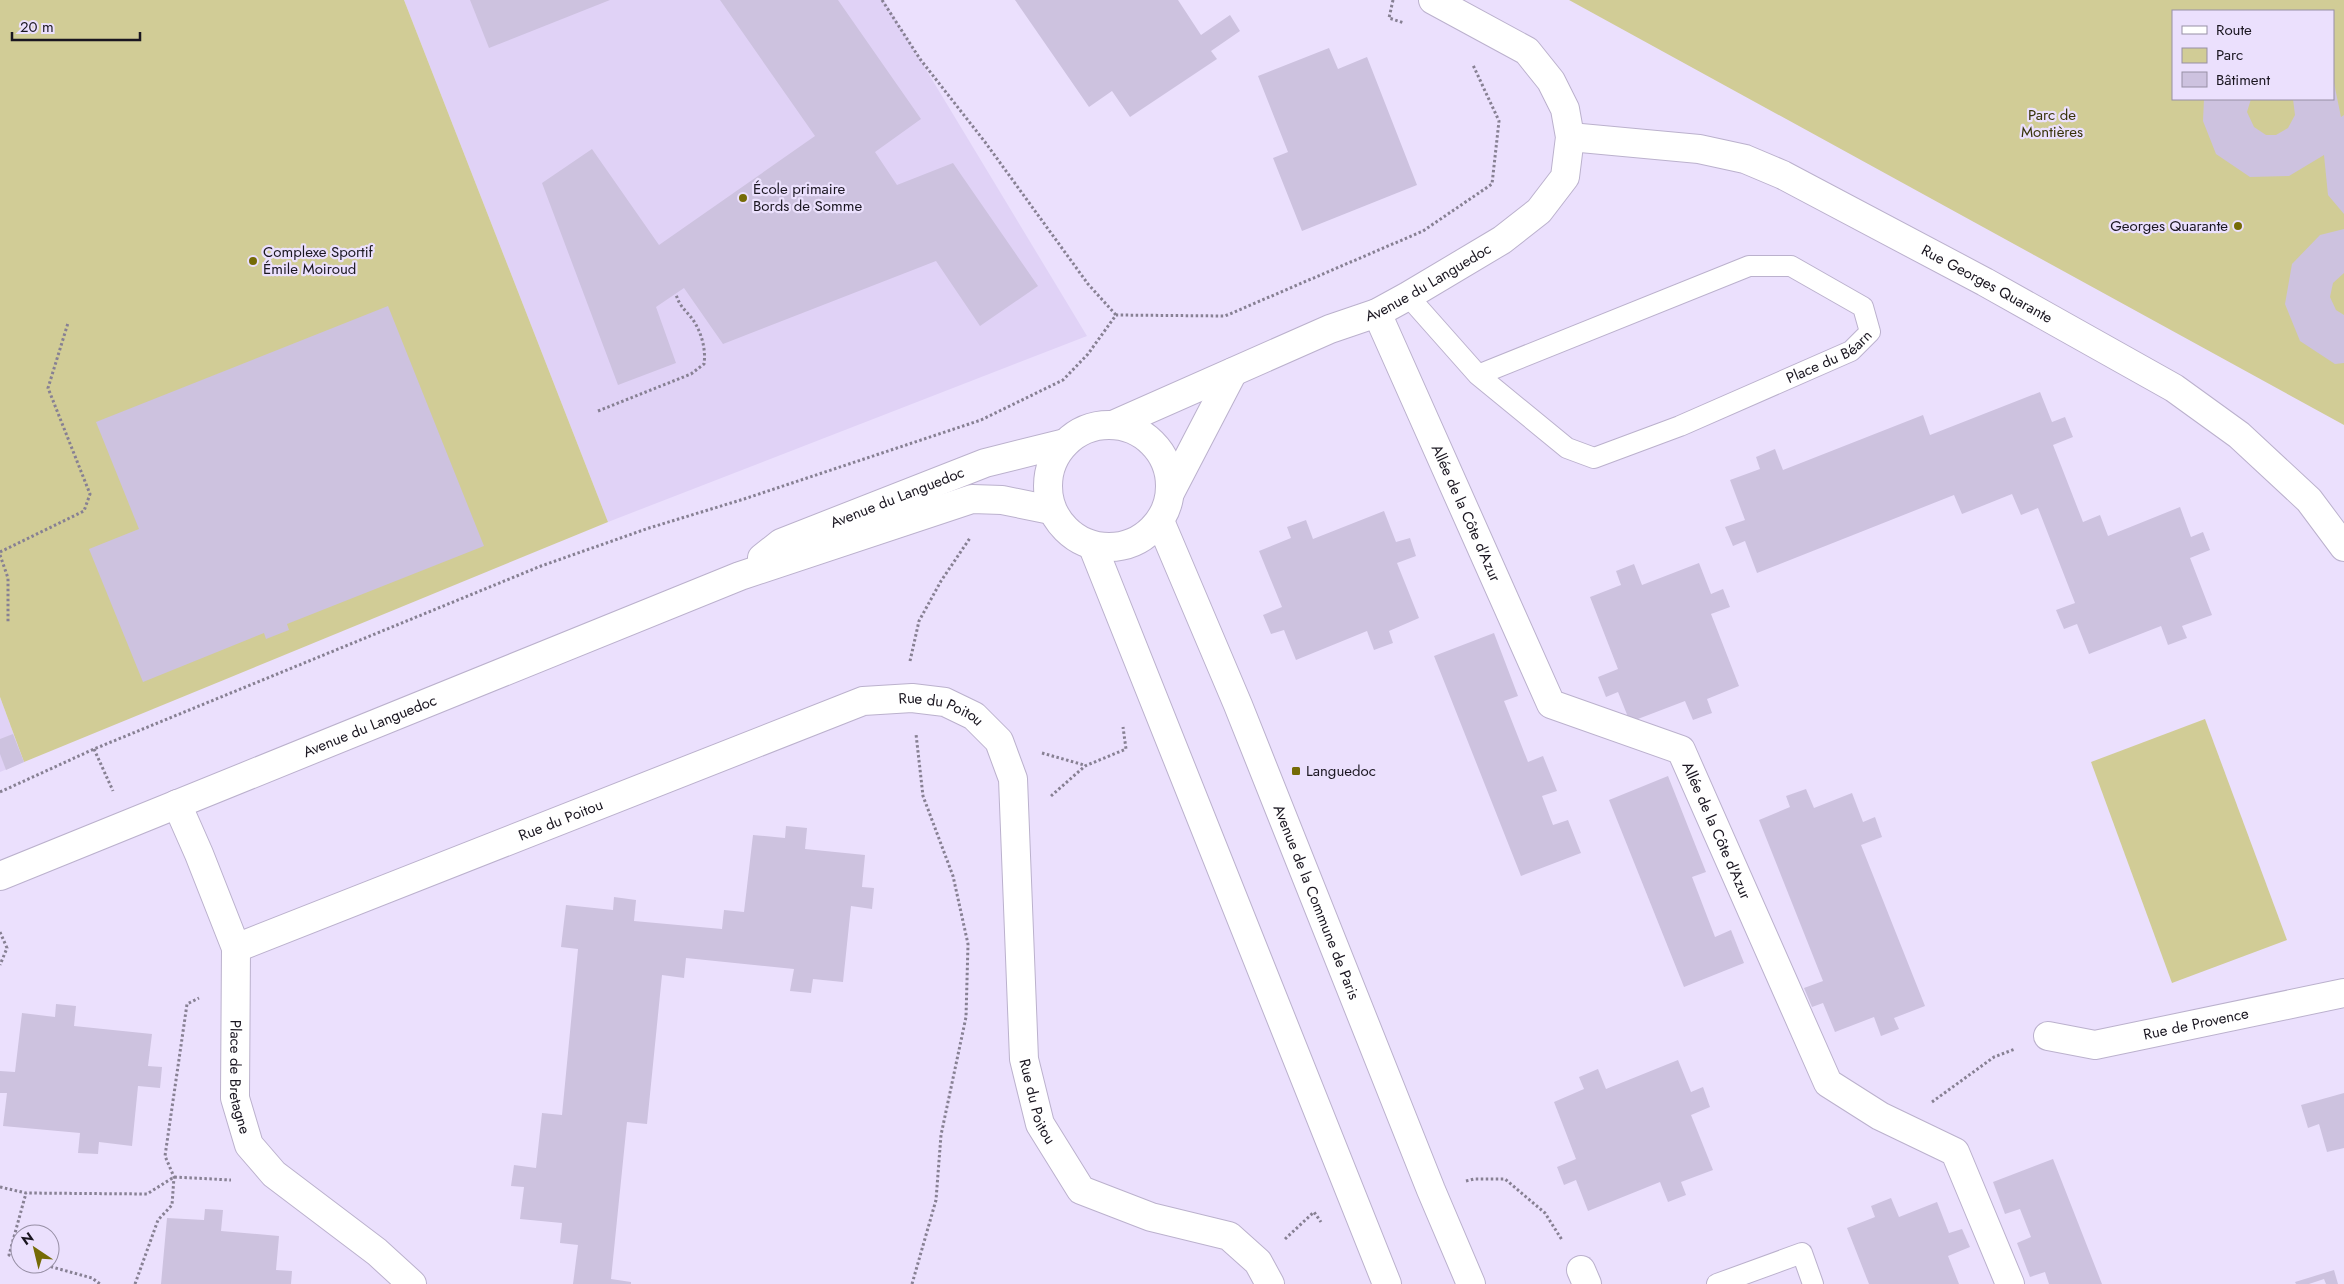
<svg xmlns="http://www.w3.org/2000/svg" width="2344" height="1284" font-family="Jost,sans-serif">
<rect width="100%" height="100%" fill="#ebe0fd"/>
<g fill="#e0d2f6">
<path d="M404,0H884L1087,336L608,522Z"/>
<path d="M0,697L24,762L0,772Z"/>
</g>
<g fill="#d1cc96" fill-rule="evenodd">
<path d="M0,0H404L608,522L24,762L0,697Z"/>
<path d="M1569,0H2344V425ZM2173,11H2333V99H2173Z"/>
<path d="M2205,719L2287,940L2172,983L2091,762Z"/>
</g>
<g fill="#cdc2df">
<path d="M470,0H610L489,48Z"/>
<path d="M720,0H838L921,119L875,152L897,185L953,163L1038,286L980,326L936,261L723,344L684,288L656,307L676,363L618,385L542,183L592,149L659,245L815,136Z"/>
<path d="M1015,0H1178L1201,35L1230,15L1240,31L1211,51L1217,59L1130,117L1112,91L1089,107Z"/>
<path d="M1329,48L1338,69L1367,57L1417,185L1302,231L1273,158L1288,152L1258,76Z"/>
<path d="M2333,78L2341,117L2344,115V214L2328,195L2324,155L2289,176L2250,177L2216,154L2203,121L2204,99H2251L2247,112L2254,127L2266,135H2276L2288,128L2295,115L2293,99H2333Z"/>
<path d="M2344,229V273L2333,283L2330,297L2336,310L2344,315V363L2335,364L2300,341L2285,304L2292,264L2320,235Z"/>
<path d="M388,306L484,546L287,624L289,630L266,639L264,633L143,682L89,549L139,529L96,422Z"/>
<path d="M2040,392L2052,422L2065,417L2073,437L2053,445L2083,522L2100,515L2108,536L2180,507L2191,537L2203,532L2210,550L2190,558L2212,615L2182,626L2187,638L2168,645L2161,626L2089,654L2077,624L2064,629L2056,610L2075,603L2038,508L2021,515L2012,494L1962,514L1954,495L1757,573L1745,541L1733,546L1725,527L1745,520L1730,480L1760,469L1756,457L1775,449L1783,470L1923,415L1930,435Z"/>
<path d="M1384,511L1396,542L1410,538L1416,556L1397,563L1419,618L1389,631L1393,643L1374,650L1367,631L1296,660L1284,630L1271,634L1263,615L1282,607L1259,551L1291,538L1287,527L1306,520L1313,539Z"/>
<path d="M1699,563L1711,594L1723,589L1730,607L1711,614L1739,686L1707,699L1712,713L1693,720L1685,701L1630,722L1618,692L1606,697L1598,677L1618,669L1590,597L1621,585L1616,571L1634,564L1642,585Z"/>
<path d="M1494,633L1518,696L1504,701L1528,762L1543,756L1557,791L1542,796L1553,825L1568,820L1581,853L1521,876L1434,656Z"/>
<path d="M13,734L24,762L6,770L0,754V739Z"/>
<path d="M1668,776L1706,872L1692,877L1715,937L1731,930L1744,963L1684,987L1609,800Z"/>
<path d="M1806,789L1814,808L1852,793L1863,822L1875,817L1882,837L1861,845L1925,1006L1894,1018L1899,1029L1881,1036L1874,1017L1835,1032L1823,1003L1812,1007L1804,988L1823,981L1759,820L1790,807L1786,796Z"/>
<path d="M786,826L807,828L805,849L865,855L862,887L874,888L872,909L851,906L843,982L813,979L811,993L790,991L794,969L686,958L684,978L662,975L647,1124L627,1122L611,1279L631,1282V1284H573L578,1245L560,1243L562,1223L520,1219L524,1187L511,1186L514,1165L536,1168L542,1113L562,1115L578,949L561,947L566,905L613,910L614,897L636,900L634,921L722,929L724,910L744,912L753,835L785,838Z"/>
<path d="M56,1004L76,1006L74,1026L152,1034L148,1066L162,1067L160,1088L138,1086L132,1146L99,1142L98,1154L78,1153L80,1133L3,1126L7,1093H0V1071L15,1072L22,1013L55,1017Z"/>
<path d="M1678,1060L1691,1092L1703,1087L1710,1107L1691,1115L1713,1170L1681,1182L1686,1195L1668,1202L1660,1182L1588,1211L1576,1180L1564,1185L1557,1167L1576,1159L1554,1102L1584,1089L1579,1077L1598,1069L1606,1089Z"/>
<path d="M2344,1093V1148L2327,1152L2319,1124L2308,1128L2301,1105Z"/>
<path d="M2053,1159L2102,1284H2049L2045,1272L2030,1277L2017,1243L2031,1237L2020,1209L2005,1214L1993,1182Z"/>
<path d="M1891,1198L1899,1217L1937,1202L1949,1233L1962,1229L1970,1247L1948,1256L1959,1284H1869L1847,1228L1875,1217L1871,1206Z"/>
<path d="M205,1209L223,1210L221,1231L279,1236L276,1270L292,1271L291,1284H161L167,1218L204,1220Z"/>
<path d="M2334,1270L2338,1284H2326L2324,1279L2309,1284H2296L2295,1282Z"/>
</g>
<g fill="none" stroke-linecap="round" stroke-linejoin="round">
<defs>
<g id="service">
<path id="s1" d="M1408,296L1478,375L1567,448L1594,458L1680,426L1851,351L1870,332L1863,307L1791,266H1749L1478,375"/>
<path d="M1717,1284L1802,1253L1813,1284"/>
</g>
<g id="pedestrian">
<path id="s2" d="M1377,313L1551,704L1681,750L1828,1083L1880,1116L1955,1152L2010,1284"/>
</g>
<g id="minor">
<path id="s3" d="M1570,137L1699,149L1745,159L1783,175L1985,282L2174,388L2239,435L2309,500L2344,547"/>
<path id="s4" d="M177,804L199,854L236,948L235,1098L249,1145L274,1174L377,1252L412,1284"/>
<path id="s5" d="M236,948L863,701L912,698L945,702L974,716L999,741L1013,779L1024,1059L1040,1124L1081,1190L1151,1217L1229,1236L1258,1262L1270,1284"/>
<path id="s6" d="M2048,1036L2095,1045L2344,993"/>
<path d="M1581,1270L1587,1284"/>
</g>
<g id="tertiary">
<path id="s7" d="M1115,424L1330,329L1377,313L1408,296L1502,240L1539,211L1565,177L1570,137L1565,109L1551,81L1527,51L1433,0"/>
<circle cx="1109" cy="486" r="61"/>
<path d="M1171,491L1233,372"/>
<path id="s8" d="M1160,521L1238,705L1431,1190L1471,1284"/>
<path d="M1093,547L1387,1284"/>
<path id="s9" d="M762,558L781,543L985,463L1065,443"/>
<path id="s10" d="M0,876L740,576L972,499L1002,500L1051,510"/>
</g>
</defs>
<use href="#service" stroke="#bbb1cd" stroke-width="22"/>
<use href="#pedestrian" stroke="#bbb1cd" stroke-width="30"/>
<use href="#minor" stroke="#bbb1cd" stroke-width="30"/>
<use href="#tertiary" stroke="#bbb1cd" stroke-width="30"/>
<g stroke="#878093" stroke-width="3" stroke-dasharray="2.5 2.5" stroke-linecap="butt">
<path d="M882,0L920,59L985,142L1088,284L1116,315"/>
<path d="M1393,0L1389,18L1404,23"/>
<path d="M598,411L691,374L704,364C706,350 702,335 695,323C688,311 680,309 676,294"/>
<path d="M0,552L84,511L90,494L48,388L68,323"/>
<path d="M0,555L8,578V622"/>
<path d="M910,661L919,621L941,581L970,538"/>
<path d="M94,749L113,791"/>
<path d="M1042,753L1084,765"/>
<path d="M0,792L94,749L541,566L649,528L744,499L981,420L1063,380L1088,354L1116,315L1225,316L1423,231L1492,184L1499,121L1473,65"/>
<path d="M1051,796L1085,766L1126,749L1123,727"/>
<path d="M0,932L7,948L0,965"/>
<path d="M1932,1102L1994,1057L2015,1049"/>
<path d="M1466,1181L1474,1179H1505L1545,1213L1562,1240"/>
<path d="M0,1187L26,1193L147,1194L174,1177L231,1180"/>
<path d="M1285,1239L1314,1212L1321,1222"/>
<path d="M20,1258L9,1255L26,1193"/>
<path d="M41,1264L92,1278L100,1284"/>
<path d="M135,1284L158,1220L172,1205L174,1177L165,1156L187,1004L199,998"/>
<path d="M912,1284L936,1200L941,1135L966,1017L968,944L953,876L923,796L916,734"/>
</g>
<use href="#service" stroke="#fff" stroke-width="20"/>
<use href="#pedestrian" stroke="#fff" stroke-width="28"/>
<use href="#minor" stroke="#fff" stroke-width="28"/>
<use href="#tertiary" stroke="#fff" stroke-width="28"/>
</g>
<g fill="#756b06" stroke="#ebe0fd" stroke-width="2">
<circle cx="743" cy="198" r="5"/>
<circle cx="2238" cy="226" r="5"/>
<circle cx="253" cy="261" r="5"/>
<rect x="1291" y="766" width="10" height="10" rx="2.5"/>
</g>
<g text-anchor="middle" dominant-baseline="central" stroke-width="4.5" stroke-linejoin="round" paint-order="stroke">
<g font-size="15" fill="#38330a" stroke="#ebe0fd">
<text x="2052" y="115">Parc de<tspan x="2052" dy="17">Montières</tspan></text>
</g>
<g font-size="15" fill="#1a1620" stroke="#ebe0fd" text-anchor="start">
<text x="753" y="189">École primaire<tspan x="753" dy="17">Bords de Somme</tspan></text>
<text x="2228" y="226" text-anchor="end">Georges Quarante</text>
<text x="263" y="252">Complexe Sportif<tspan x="263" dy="17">Émile Moiroud</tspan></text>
<text x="1306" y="771">Languedoc</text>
</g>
<g font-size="15" fill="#1a1620" stroke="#ebe0fd">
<text stroke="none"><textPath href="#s7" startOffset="344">Avenue du Languedoc</textPath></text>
<text stroke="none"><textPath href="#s3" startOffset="449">Rue Georges Quarante</textPath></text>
<text stroke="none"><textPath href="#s1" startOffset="506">Place du Béarn</textPath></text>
<text stroke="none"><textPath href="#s9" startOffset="149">Avenue du Languedoc</textPath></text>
<text stroke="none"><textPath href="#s2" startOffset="219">Allée de la Côte d'Azur</textPath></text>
<text stroke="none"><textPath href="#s5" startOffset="754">Rue du Poitou</textPath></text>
<text stroke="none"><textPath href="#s10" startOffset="399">Avenue du Languedoc</textPath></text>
<text stroke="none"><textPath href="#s5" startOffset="349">Rue du Poitou</textPath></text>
<text stroke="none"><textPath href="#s2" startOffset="654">Allée de la Côte d'Azur</textPath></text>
<text stroke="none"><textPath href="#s8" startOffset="412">Avenue de la Commune de Paris</textPath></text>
<text stroke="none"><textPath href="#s6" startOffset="151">Rue de Provence</textPath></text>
<text stroke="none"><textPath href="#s4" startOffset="285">Place de Bretagne</textPath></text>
<text stroke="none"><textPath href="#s5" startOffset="1189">Rue du Poitou</textPath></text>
</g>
</g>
<rect x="2172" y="10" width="162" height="90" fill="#ebe0fd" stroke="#978fa5"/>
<rect x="2182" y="26" width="25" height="8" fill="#ffffff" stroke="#978fa5"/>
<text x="2216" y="35" font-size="15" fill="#1a1620">Route</text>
<rect x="2182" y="48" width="25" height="15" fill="#d1cc96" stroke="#978fa5"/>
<text x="2216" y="60" font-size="15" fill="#1a1620">Parc</text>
<rect x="2182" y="72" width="25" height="15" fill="#cdc2df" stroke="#978fa5"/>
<text x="2216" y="85" font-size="15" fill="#1a1620">Bâtiment</text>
<g transform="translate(35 1249) rotate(325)"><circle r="24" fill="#ebe0fd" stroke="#978fa5"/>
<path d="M0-4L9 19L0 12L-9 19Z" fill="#756b06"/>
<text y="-8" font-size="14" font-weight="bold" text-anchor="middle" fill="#1a1620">N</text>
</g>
<path d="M12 32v8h128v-8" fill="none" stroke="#1a1620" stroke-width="2.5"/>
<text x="20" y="32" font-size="15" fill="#1a1620" stroke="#ebe0fd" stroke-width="4" paint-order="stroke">20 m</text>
</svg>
